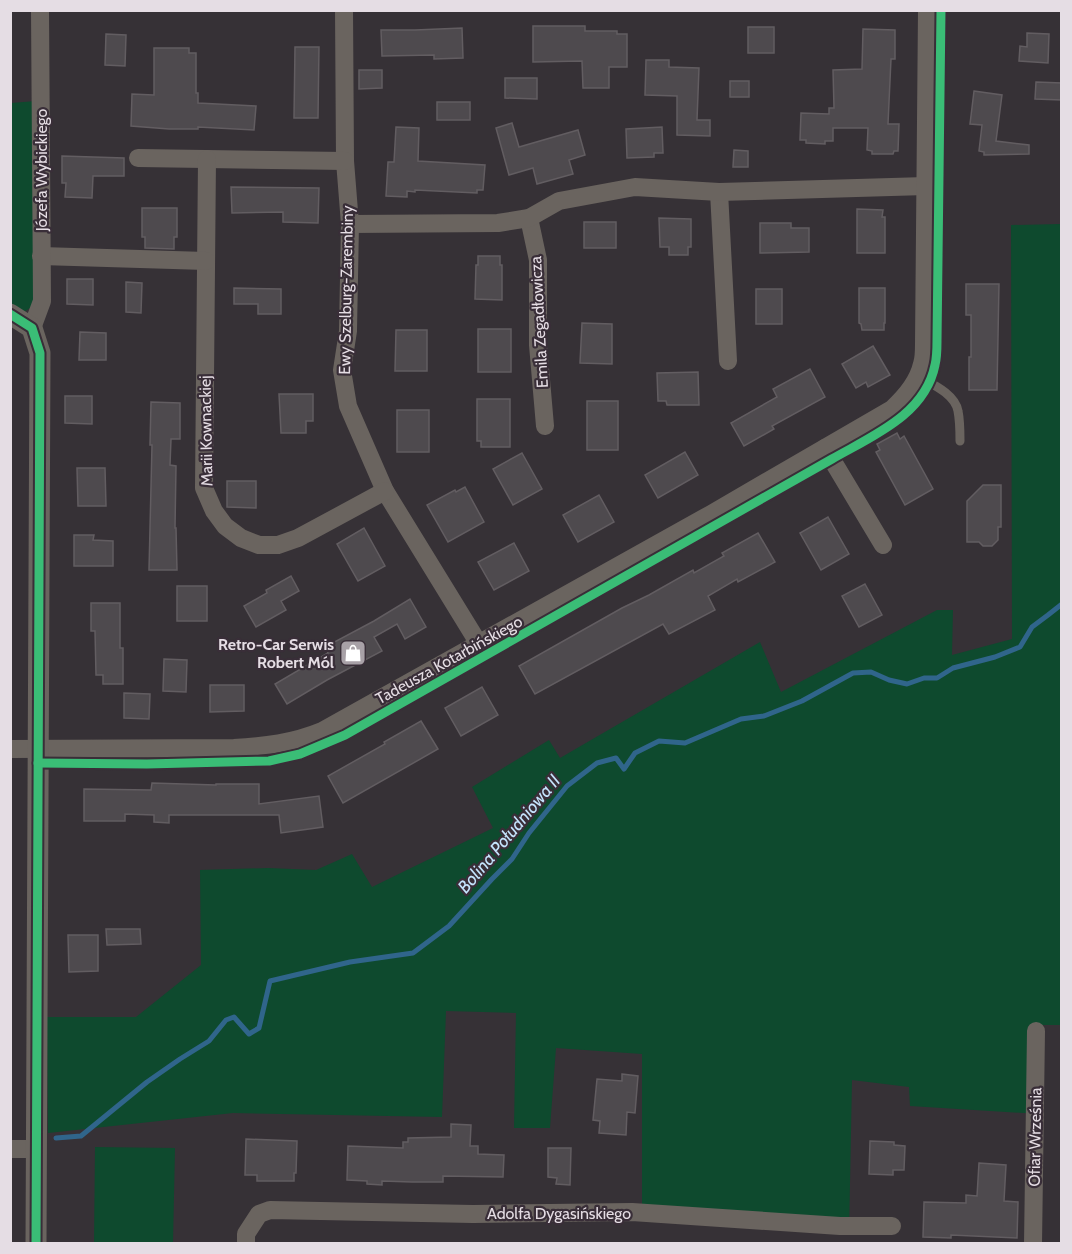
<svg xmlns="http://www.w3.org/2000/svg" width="1072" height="1254" font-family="Cabin,sans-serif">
<rect width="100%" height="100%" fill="#363136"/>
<g fill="#0e4a2e">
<path d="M36,101V304L24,312L11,305V103Z"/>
<path d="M1061,224L1062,1025H1042L1040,1114L910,1106L909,1087L852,1080L849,1235L642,1219V1054L556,1048L550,1128H514L516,1013L446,1011L442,1117L233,1113L48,1133L47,1017H136L201,965L200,870L268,868L316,870L352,854L372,887L493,828L472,787L549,740L560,758L760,642L781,692L937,610H953L952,655L1012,639L1011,225Z"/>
<path d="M95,1147L175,1148L173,1243H94Z"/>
</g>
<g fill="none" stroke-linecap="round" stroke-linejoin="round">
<path stroke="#30658b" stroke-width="5" d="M56,1138L81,1136L147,1082L180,1059L209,1041L226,1020L234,1017L249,1034L259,1028L270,981L350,962L413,953L449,926L492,879L512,859L529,833L567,786L597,763L616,758L624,769L635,753L659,741L685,743L741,719L764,716L802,701L853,673L871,672L889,680L907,684L924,678H937L953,668L995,657L1020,647L1032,627L1048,615L1062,604"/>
</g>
<g fill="#4e4a4e" stroke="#625d61" stroke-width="1.5">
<path d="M533,26H585V31H617V34H627V67H609V88H583L582,61L533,62Z"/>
<rect x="748" y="27" width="26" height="26"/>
<path d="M462,28L463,58L434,59V55L382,56L381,30H415Z"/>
<path d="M863,29L895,30V59H891L888,124H899L898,151H894L893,154H872V151L867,150L868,128H833V141H825V144L806,143V140H800L801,113L829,114V108H834L833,70L862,69Z"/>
<path d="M1027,33L1049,34L1048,63L1019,61L1020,46L1027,47Z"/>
<path d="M106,34L126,35L125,66L105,65Z"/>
<path d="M295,47H319L318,118H294Z"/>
<path d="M154,48H189V53H196V93H198V103L256,106L254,130L198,127V129H169L131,126L132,94L154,95Z"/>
<path d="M646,60H669V67L699,68L697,120H710V136L677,135V96L645,95Z"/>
<path d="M359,70H382V88L359,89Z"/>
<path d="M505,78H537V99L505,98Z"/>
<rect x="730" y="81" width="19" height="16"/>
<path d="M1036,82L1062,83V100L1035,99Z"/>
<path d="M974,91L1002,95L996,141L1029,145V154L984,155V152L979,151L982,125L970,124Z"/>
<rect x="437" y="102" width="33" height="18"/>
<path d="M512,123L519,147L578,130L585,155L569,160L573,174L537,184L533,168L509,175L496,128Z"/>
<path d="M396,127L419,128L418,161L485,165L483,190H477V193L415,190V192L407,191V197L386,196L388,162H394Z"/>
<path d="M662,127L663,153H654V157L627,158L626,129Z"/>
<path d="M734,150L748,151V167H733Z"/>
<path d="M62,156L124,158V176H93L92,198L65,197L66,183H62Z"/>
<path d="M231,187L319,188L318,223L283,222V212L232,213Z"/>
<path d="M142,208H177V237H174V249L145,248V237H142Z"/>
<path d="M857,209L883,210L882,217H885V253H857Z"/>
<path d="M659,218L691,219V247H688V255H669V247H660Z"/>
<rect x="584" y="222" width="32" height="26"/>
<path d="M760,223H791V228H809V252L760,253Z"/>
<path d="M478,256H500V265H502V300L475,299L476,265H478Z"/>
<path d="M67,279H93V305L67,304Z"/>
<path d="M126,282L142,283L141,313L126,312Z"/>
<path d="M966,284H999L997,390H969V357H971V315H966Z"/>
<path d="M234,288L281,289V314H258V304H234Z"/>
<path d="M859,288H885V323H884V330H862L861,324L859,323Z"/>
<rect x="756" y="289" width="26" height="35"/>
<path d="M582,323L612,324V364L580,363Z"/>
<rect x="478" y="329" width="33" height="43"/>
<path d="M396,330H427V371H395Z"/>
<path d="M80,332L106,333V360H79Z"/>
<path d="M873,346L890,375L868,387L866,382L856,388L842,364Z"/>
<path d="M810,369L825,397L772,426L774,429L744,446L731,423L777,397L773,389Z"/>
<path d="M698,372L699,405H667L666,401H658L657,373Z"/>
<path d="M279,394H313V421H306V433H281Z"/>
<path d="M65,396H92V424L65,423Z"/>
<path d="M477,399H510V447H481V441H477Z"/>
<rect x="587" y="401" width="31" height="49"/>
<path d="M151,402L180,403V439H171L170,465L176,466L175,528H176L177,570H149L152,445H150Z"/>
<rect x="397" y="410" width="32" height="42"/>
<path d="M897,433L900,439L904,436L933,489L905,505L876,452L880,450L877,444Z"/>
<path d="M685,452L698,475L658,498L645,475Z"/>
<path d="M522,453L542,489L513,505L493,469Z"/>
<path d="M77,468H105L106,506H78Z"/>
<path d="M227,481H256V508L227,507Z"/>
<path d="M983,485H1001V527H998V540L992,546H983L979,542H967V501Z"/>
<path d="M465,487L484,522L448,542L427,505L455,490L456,492Z"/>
<path d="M599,495L614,522L578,542L563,515Z"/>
<path d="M828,517L849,554L821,570L800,533Z"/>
<path d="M364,528L385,566L358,581L337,544Z"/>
<path d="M758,533L775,562L738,582L737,579L708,596L715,610L669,634L663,624L535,694L519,666L622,608L649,595L693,570L694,573L724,556L722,553Z"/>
<path d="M74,535H94L93,540L113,541V566H74Z"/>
<path d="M514,543L529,571L494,590L478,562Z"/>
<path d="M291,576L299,591L281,601L286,610L256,627L244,606L267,593L266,590Z"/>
<path d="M865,584L882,615L859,627L842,596Z"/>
<rect x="177" y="586" width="30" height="35"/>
<path d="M410,599L426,627L405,639L397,624L374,637L382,651L327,680L287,704L275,684L328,653L325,647L374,621Z"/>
<path d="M91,603H120V648H123V684H103V675H96L95,631H91Z"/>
<path d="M164,659L187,660L186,692L163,691Z"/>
<path d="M210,685H244V711L210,712Z"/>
<path d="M482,687L498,715L461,736L445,708Z"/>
<path d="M124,693L150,694L149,719L124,718Z"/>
<path d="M421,721L438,749L343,803L328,776L385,744L384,742Z"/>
<path d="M152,783L216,785V784H259V804L319,796L323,827L281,833L279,815H169V823L154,822V815L125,814V821H84V789L151,790Z"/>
<path d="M106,929H140L141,944L107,945Z"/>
<path d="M68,935H98V971L69,972Z"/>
<path d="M622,1074L638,1076L635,1113L627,1112L626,1135L599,1133L600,1121L593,1120L597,1079L622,1081Z"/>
<path d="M451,1124L471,1125L470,1146H478V1154L504,1155L503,1177L443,1176V1182H412L382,1181V1185L367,1184V1181L347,1180L348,1146L403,1148V1142H408V1138L451,1137Z"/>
<path d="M246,1139L297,1141L296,1173H294V1181H257V1175H245Z"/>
<path d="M870,1141L894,1142V1145L905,1146L904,1170H893V1175L869,1174Z"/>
<path d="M548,1148H571L570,1185L556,1184L557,1178L548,1177Z"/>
<path d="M979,1163L1006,1165L1004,1201L1018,1202L1017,1238L951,1235V1238L923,1237L924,1202L966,1203V1195L977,1196Z"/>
</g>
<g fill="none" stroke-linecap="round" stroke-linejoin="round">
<path stroke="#6a645f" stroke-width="9" d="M918,376C932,384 955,394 958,411C960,421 960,432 960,441"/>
<g stroke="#6a645f" stroke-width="18">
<path d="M344,10L345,161L350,224L348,331L342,370L348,406L385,491L479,644"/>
<path d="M138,158L345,161"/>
<path d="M207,159L204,488L214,511L225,526L241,538L259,545H278L298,538L385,491"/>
<path d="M719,192L728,361"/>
<path d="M529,218L538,260V345L545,426"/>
<path d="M350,224L498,223L529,218L559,201L635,187L719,192L926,186"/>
<path d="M41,256L206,261"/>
<path d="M32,328L42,301L40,10"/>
<path d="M825,448L883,545"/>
<path d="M10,749L234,748C265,746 293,743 322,731L711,514L892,409C905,397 918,382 922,364C924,358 924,350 924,344L927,10"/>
<path d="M10,1149H36"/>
<path d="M246,1244V1234L259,1214L270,1210L473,1214L632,1212L840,1226H892"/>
<path d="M1033,1244L1036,1031"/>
</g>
<path stroke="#6a645f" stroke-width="21" d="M10,314L32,328L40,353L36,1244"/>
<defs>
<g id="cycleway">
<path d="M10,314L32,328L40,353L36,1244"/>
<path d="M38,763L147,764L269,761L300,754L345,735L832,459C872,436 925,415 935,365C937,357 937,349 937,341L941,10"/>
</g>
</defs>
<use href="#cycleway" stroke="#392e38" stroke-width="13"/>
<use href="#cycleway" stroke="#3abd76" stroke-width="9"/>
</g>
<defs>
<symbol id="shop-square" viewBox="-11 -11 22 22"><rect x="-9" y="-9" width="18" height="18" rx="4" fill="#a8a1a7" stroke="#392e38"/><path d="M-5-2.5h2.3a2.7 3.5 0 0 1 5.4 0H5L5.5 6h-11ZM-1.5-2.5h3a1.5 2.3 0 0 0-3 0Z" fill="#fff"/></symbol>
</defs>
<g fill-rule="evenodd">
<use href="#shop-square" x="338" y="638" width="30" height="30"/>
</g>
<g text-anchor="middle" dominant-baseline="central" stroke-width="4.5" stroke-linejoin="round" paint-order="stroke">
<g font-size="16" fill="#e5dde4" stroke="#392e38">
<text transform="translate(41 170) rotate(-90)">Józefa Wybickiego</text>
<text transform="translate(346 290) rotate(-89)">Ewy Szelburg-Zarembiny</text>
<text transform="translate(539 322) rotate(-93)">Emila Zegadłowicza</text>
<text transform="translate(206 431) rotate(-91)">Marii Kownackiej</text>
<text transform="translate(449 660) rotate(-29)">Tadeusza Kotarbińskiego</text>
<text transform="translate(1035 1137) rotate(-89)">Ofiar Września</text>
<text x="559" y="1213">Adolfa Dygasińskiego</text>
</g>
<g font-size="16" font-weight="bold" fill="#e5dde4" stroke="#392e38" text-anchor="end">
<text x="334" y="644">Retro-Car Serwis<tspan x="334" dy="18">Robert Mól</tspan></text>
</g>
<g font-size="18" font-style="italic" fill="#c5e4fd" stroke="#392e38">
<text transform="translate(509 834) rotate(-50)">Bolina Południowa II</text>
</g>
</g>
<rect width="1072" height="1254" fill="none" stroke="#e5dde4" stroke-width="24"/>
</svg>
